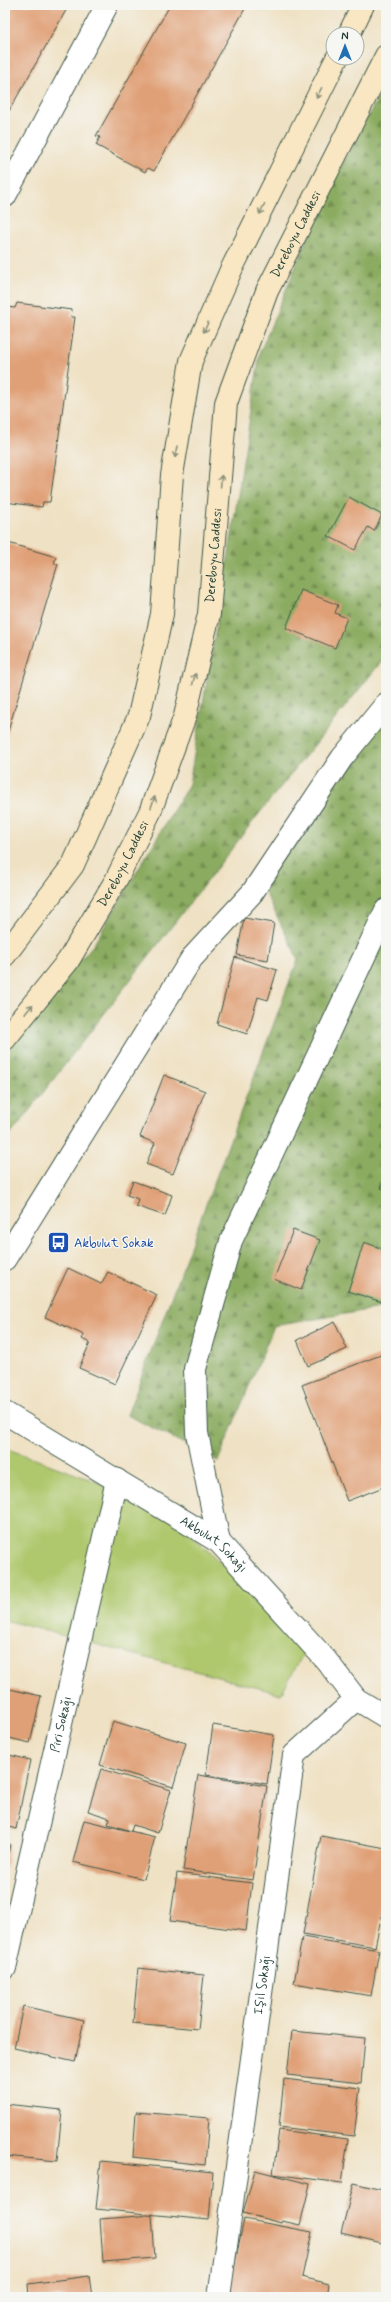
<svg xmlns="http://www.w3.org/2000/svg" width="391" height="2302" font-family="Mynerve,sans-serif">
<defs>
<pattern id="forest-firs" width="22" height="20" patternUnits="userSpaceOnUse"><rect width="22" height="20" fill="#8bac60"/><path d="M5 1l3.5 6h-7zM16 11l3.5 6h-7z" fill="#718d50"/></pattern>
</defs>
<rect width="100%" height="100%" fill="#f6f6f2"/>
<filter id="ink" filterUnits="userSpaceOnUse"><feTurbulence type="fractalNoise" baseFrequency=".025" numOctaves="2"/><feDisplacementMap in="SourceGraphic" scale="8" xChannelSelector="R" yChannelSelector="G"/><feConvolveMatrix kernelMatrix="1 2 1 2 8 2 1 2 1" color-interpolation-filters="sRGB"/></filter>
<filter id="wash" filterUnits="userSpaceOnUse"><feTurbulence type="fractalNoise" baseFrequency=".012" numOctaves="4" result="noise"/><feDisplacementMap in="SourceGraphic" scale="16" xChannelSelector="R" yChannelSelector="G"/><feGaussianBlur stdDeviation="0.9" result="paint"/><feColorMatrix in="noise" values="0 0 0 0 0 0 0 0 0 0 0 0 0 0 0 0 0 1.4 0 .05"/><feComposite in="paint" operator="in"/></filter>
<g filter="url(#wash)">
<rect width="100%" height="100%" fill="#efe1c3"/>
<path fill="#afc86d" stroke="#678250" d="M5,1448L162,1506L307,1647L281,1694L5,1620Z"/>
<g fill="url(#forest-firs)" stroke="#55744a">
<path d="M386,83V656L254,820L5,1142V1049L94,944L189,784L229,553L260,352L326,194Z"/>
<path d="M386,711V1307L274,1326L218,1461L127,1415L298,959L258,878Z"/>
</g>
<g id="blocks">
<g fill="#e0a077">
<path d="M5,5H69L5,118Z"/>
<path d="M170,5H243L246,7L154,171L148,168L145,172L96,145L100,137L96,136Z"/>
<path d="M17,303L72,310L71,317H75L50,502H43L42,507L5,502V322L7,307L15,308Z"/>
<path d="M349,497L382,515L374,531L368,527L355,550L328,536Z"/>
<path d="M5,542L56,557L54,564H58L5,741Z"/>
<path d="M301,590L338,605L335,613L347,618L335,648L286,628Z"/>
<path d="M244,918L274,923L268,960L237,955Z"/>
<path d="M235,957L277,970L268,1000L258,997L247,1034L217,1024Z"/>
<path d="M164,1075L205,1091L173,1174L146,1164L155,1143L140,1137Z"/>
<path d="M386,1173V1189L381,1188Z"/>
<path d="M133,1181L172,1195L165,1216L136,1206L138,1199L127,1195Z"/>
<path d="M293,1230L320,1240L301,1290L274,1279Z"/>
<path d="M364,1242L386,1250L385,1303L348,1291Z"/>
<path d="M68,1268L101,1284L108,1272L157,1295L115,1384L79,1368L90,1343L82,1339L84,1335L45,1317Z"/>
<path d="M335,1322L347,1349L308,1366L297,1340Z"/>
<path d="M386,1353V1486L347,1501L302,1385Z"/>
<path d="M5,1688L41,1696L30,1743L5,1737Z"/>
<path d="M113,1721L186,1743L173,1787L100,1765Z"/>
<path d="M213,1725L274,1735L267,1784L206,1775Z"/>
<path d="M5,1754L30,1760L16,1829L5,1826Z"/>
<path d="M101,1769L171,1790L158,1833L133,1825L131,1831L108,1824L110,1818L88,1811Z"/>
<path d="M198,1775L267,1786L253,1880L183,1870Z"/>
<path d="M84,1820L155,1837L144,1879L73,1862Z"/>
<path d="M321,1836L386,1848L385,1899L375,1947L303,1934Z"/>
<path d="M5,1843L10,1844L6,1868H5Z"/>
<path d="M177,1873L252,1883L246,1931L170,1921Z"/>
<path d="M302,1937L379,1950L371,1996L294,1983Z"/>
<path d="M138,1968L204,1975L198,2029L133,2023Z"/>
<path d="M23,2006L84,2020L75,2062L14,2048Z"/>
<path d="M292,2031L365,2038L361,2083L287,2075Z"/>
<path d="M284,2079L360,2088L354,2136L279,2127Z"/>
<path d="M5,2104L62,2110L57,2161L5,2156Z"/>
<path d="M136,2112L209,2118L205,2165L133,2157Z"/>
<path d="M279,2130L348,2139L342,2183L273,2174Z"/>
<path d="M101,2161L213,2172L209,2220L96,2209Z"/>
<path d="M255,2170L310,2184L300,2225L282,2221L281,2223L243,2213Z"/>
<path d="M354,2183L386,2191V2244L341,2233Z"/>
<path d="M152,2215L155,2258L103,2262L100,2219Z"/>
<path d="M244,2219L312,2232L302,2277L329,2284L327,2297H228Z"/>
<path d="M89,2276L92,2297H29L28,2284Z"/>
</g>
</g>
</g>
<g filter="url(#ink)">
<use href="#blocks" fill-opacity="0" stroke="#3e5649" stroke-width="1"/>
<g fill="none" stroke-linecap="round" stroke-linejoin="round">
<defs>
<g id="street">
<path d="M5,196L107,5"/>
<path d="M5,1259L192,958L252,893L342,758L386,704"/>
<path id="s1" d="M5,1413L219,1542L326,1660L356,1699L386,1717"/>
<path d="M219,1542L197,1433L195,1369L231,1241L386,910"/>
<path id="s2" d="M5,1968L117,1480"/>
<path id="s3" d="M219,2297L294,1755L356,1699"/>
</g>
<g id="secondary">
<path d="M349,34L363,5"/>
<path d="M5,955L73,865L139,716L162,614L172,475L191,361L231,270L337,58"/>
<path id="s4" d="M5,1039L68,961L116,880L150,812L185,716L209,614L226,403L267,291L386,56"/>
</g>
</defs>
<use href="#street" stroke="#3e5649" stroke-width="24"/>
<use href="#secondary" stroke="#3e5649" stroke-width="24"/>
<use href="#street" stroke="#fff" stroke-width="22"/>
<use href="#secondary" stroke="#f9e7c3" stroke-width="22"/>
</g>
<defs><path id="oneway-shaft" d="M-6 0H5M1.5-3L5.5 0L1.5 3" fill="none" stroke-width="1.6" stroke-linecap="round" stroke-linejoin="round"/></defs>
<g stroke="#8c927c">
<use href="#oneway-shaft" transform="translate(319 93) rotate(116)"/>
<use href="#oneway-shaft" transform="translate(262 209) rotate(116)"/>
<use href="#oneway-shaft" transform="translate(206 327) rotate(114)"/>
<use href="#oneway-shaft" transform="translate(176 452) rotate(100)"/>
<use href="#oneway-shaft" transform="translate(221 481) rotate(-86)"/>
<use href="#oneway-shaft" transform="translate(194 679) rotate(-76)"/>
<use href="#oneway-shaft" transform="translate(153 802) rotate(-70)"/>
<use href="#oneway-shaft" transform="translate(29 1009) rotate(-51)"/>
</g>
</g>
<defs>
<symbol id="bus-square" viewBox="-11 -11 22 22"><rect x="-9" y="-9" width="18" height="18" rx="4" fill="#1a4fb4" stroke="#f6f6f2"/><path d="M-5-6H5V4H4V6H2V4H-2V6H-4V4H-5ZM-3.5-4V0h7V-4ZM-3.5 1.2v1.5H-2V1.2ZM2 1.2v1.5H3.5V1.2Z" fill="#fff"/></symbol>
</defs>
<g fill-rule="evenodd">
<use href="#bus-square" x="46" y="1230" width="25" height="25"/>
</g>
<g text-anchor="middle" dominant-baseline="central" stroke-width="3" stroke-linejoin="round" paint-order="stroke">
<g font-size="13" fill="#1f3d34" stroke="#f6f6f2">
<text stroke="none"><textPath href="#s4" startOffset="872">Dereboyu Caddesi</textPath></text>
<text stroke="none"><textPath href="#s4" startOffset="536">Dereboyu Caddesi</textPath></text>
<text stroke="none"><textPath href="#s4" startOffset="212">Dereboyu Caddesi</textPath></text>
<text stroke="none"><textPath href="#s1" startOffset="247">Akbulut Sokağı</textPath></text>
<text stroke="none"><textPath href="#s2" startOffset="250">Piri Sokağı</textPath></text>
<text stroke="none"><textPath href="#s3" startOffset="315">Işıl Sokağı</textPath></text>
</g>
<g font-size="13" fill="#164399" stroke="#f6f6f2" text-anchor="start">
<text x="74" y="1243">Akbulut Sokak</text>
</g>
</g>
<rect width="391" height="2302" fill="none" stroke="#f6f6f2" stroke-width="20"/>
<g transform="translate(345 46)"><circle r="19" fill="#f6f6f2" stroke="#a0aca6"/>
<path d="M0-3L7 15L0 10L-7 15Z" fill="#1f6fb2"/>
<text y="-6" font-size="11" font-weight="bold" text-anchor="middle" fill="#1f3d34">N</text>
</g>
</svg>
